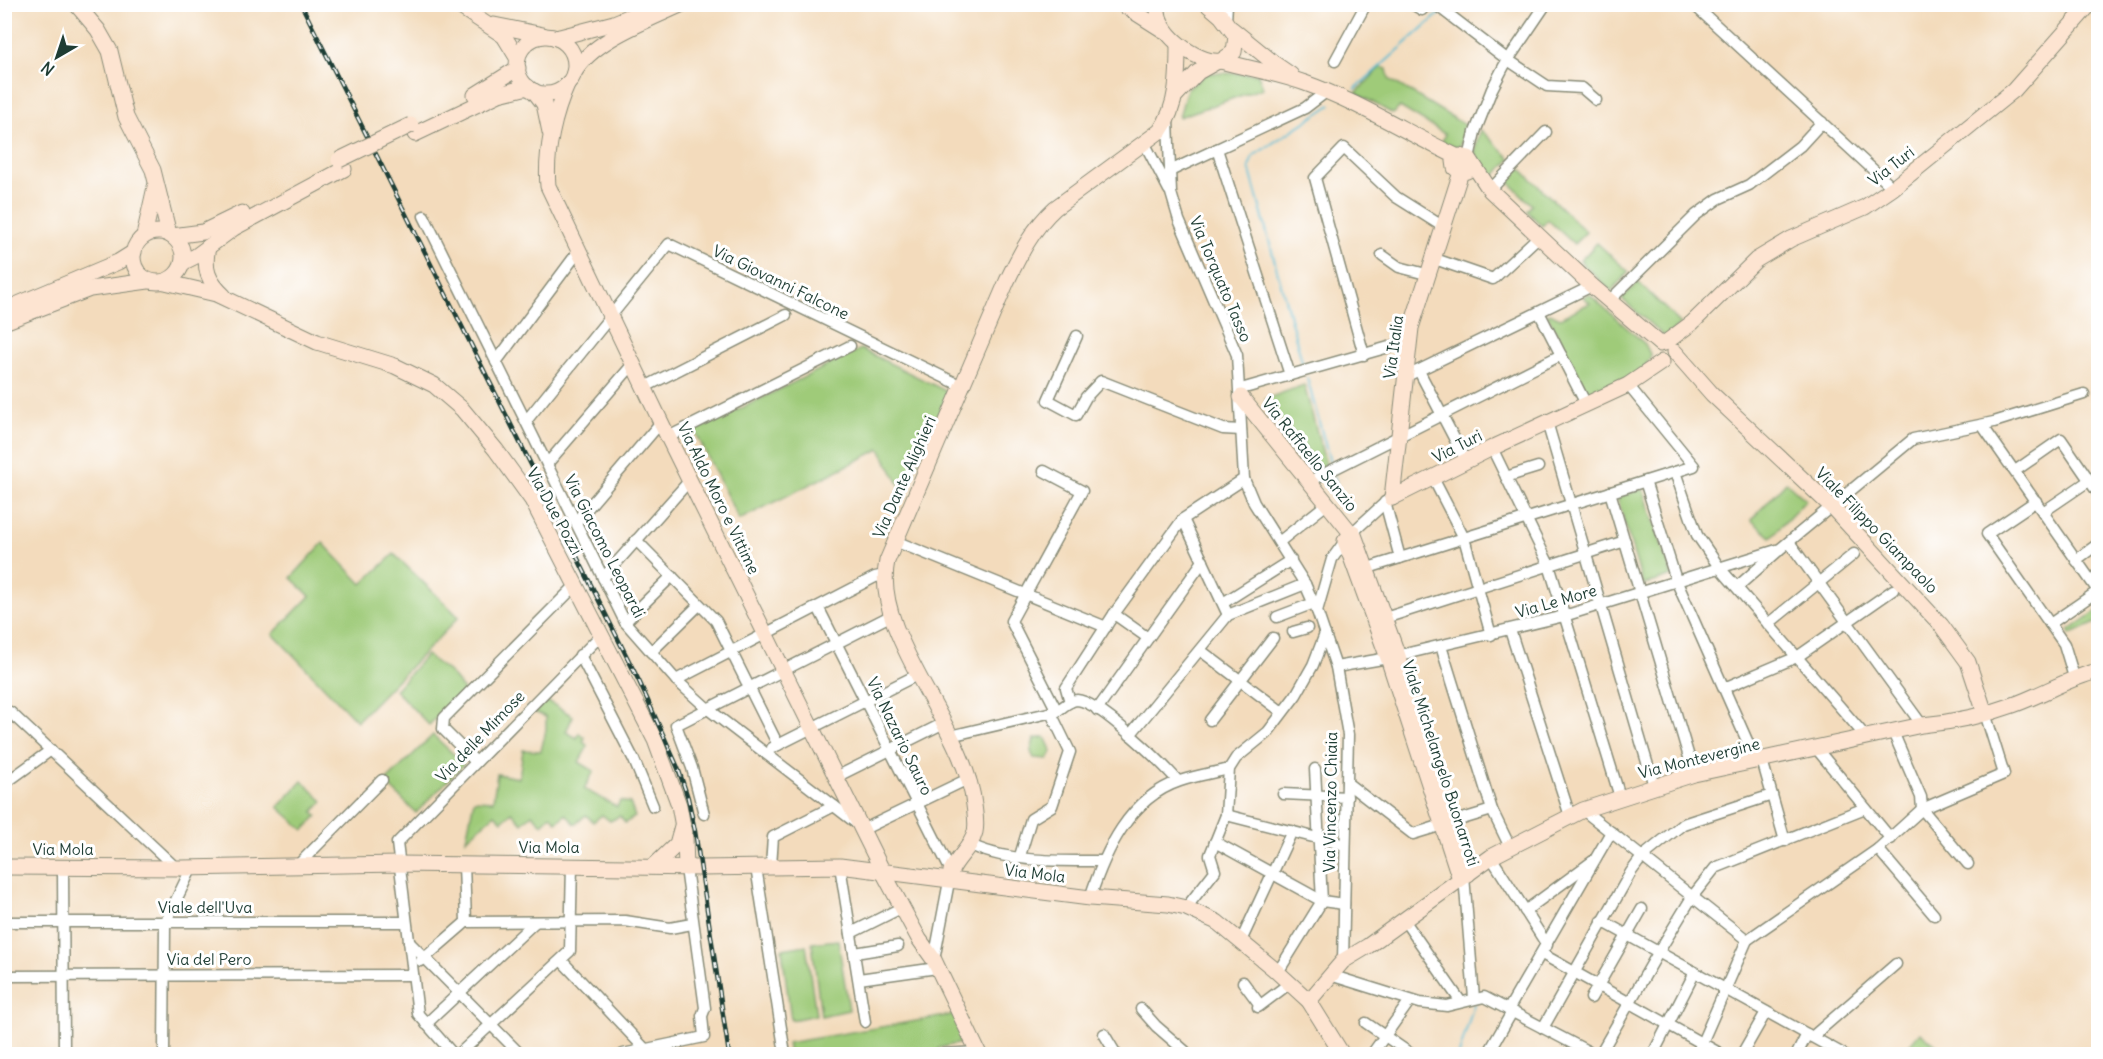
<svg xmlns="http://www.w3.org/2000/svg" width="2103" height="1059" font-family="Delius,sans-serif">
<rect width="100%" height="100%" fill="#fff"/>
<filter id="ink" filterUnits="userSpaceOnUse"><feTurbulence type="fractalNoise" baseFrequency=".0167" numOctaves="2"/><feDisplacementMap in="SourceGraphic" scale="12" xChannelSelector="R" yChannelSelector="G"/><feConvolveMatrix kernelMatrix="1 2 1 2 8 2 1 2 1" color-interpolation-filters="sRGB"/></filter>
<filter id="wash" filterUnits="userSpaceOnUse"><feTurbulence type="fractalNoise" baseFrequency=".008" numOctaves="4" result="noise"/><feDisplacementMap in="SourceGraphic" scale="24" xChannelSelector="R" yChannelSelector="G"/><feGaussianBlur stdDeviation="1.35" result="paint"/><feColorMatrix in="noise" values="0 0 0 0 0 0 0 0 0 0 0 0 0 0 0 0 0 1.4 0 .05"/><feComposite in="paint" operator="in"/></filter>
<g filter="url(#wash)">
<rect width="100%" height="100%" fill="#f3dbbc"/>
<g fill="#9fcb79" stroke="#5f8456" stroke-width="1.5">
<path d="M1381,67L1387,69L1389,79L1468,127L1459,148L1442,142L1445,134L1400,107L1393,114L1356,93Z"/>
<path d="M1208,73L1258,74L1263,88L1179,117L1187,89Z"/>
<path d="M1481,130L1511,159L1492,178C1472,160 1471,156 1481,130Z"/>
<path d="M1520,168L1586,232L1574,244L1548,220L1542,226L1527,211L1532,205L1508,181Z"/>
<path d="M1597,243L1629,272L1611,291L1580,261Z"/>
<path d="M1638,282L1681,324L1665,337L1622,299Z"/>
<path d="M1589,294L1645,344L1651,356C1642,379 1610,388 1589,397L1547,314L1550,313L1560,318L1590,303L1583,297Z"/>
<path d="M861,349L948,392L904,493L880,449L739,520L695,431Z"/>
<path d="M1304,385L1326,465L1320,467L1265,399Z"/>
<path d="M1786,482L1806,500L1771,537L1751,520Z"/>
<path d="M1643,489L1672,576L1643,585L1617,497Z"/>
<path d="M323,543L362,584L394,554L459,617L357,721L273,634L310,596L291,578Z"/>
<path d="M2098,610V622L2070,635L2069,631Z"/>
<path d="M426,655L449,672L464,690L429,725L395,690Z"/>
<path d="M547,701L573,716L566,732L577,738L579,733L585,738L583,742L588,746L579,762L594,771L584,789L617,807L620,801L630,803L635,817L625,823L620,816L610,821L602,815L593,822L586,815L575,824L566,814L557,822L551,815L542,824L532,814L522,823L512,812L502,821L495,814L466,839L474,800L493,801L497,774L519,778L523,750L541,751L546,730V717L534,712Z"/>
<path d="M433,735L464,764L416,813L385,782Z"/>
<path d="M1045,737L1052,752L1048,759L1034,758L1031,752L1034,739Z"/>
<path d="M302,781L323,801L313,812L317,816L304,830L278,807Z"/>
<path d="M838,940L849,1010L821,1016L812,943Z"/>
<path d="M806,945L816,1015L791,1020L782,949Z"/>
<path d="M957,1014L969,1041L939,1048L936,1054H789L787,1043Z"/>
<path d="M1920,1032L1947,1054L1903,1052Z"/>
</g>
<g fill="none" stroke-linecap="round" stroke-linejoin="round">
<g stroke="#53bad1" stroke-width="2">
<path d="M1355,89L1440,13"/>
<path d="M1303,365L1249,167L1253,156L1331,105"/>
<path d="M1307,378L1330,462"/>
<path d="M1334,475L1341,502"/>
<path d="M1459,1054L1474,1004"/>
</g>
</g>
</g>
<g filter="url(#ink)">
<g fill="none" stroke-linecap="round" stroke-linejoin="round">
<defs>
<g id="street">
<path d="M1412,4L1422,10L1426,4"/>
<path d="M1435,4L1508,60L1547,86L1582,88L1596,100"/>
<path d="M1693,4L1893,188"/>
<path d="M1226,22L1227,4"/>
<path d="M1335,61L1366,4"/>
<path d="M1168,120L1171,193L1179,220L1237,355L1244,479L1254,503L1305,584L1317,611L1336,667L1348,735L1343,961"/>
<path d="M1144,142L1169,190"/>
<path d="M1217,149L1290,375"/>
<path d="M1469,158L1475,132L1492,89L1504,66L1546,4"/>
<path d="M1170,171L1305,108L1326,92"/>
<path d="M1490,190L1546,132"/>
<path d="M424,216L625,622L676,680L708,709L864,829L970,778"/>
<path d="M1382,255L1399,267L1426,274"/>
<path d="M1432,258L1493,279L1538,237"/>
<path d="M1609,301L1696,215L1718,199L1749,185L1800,146L1822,122"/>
<path d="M1539,312L1586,404"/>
<path d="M1077,336L1048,400L1076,415L1086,397L1101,381L1223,429L1241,430"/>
<path d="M1364,355L1315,178L1344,148L1396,197L1442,226"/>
<path d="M496,362L578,252"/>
<path d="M1419,371L1466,461"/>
<path d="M1407,376L1592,286"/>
<path d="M645,387L786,315"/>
<path d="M1241,389L1410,341"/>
<path d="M526,421L669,244L964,387"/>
<path d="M1547,422L1654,786"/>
<path d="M1982,425L2098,591"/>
<path d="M668,437L850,346"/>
<path d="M1492,448L1549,565L1620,797"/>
<path d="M547,464L633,364"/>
<path d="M1044,471L1082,491L1011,621L1057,711"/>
<path d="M2015,471L2061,439L2098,493"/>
<path d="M1675,472L1697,535L1719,567L1866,737"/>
<path d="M1506,477L1538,467"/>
<path d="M1433,478L1464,538L1491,635"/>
<path d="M1310,481L1561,355"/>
<path d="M1645,481L1676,580L1756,761"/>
<path d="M1610,492L1694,774"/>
<path d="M2036,501L1987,534L2064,644L2074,677"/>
<path d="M1385,502L1400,558"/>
<path d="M2043,512L2090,480"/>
<path d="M1183,519L1228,615"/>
<path d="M576,522L662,421"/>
<path d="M1353,532L1388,500"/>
<path d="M636,540L716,621L778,745"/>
<path d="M895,541L1106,627"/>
<path d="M1279,542L1328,503"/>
<path d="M1789,542L1922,725"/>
<path d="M2076,560L2098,544"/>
<path d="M1368,568L1694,466L1628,385"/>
<path d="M603,578L690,480"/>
<path d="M1737,587L1778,551"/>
<path d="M1223,603L1291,560"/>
<path d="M818,607L951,871L934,960"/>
<path d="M1317,611L1332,559L1345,541"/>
<path d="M1114,614L1148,638"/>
<path d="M1277,617L1314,603"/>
<path d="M1385,618L1625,541"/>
<path d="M625,622L672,576"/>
<path d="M1768,624L1854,554"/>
<path d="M2050,624L2098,591"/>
<path d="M1510,630L1570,816"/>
<path d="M1293,632L1307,628"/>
<path d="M1441,646L1492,810L1509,845"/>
<path d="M1200,650L1282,712"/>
<path d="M651,652L699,605"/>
<path d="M580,655L634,760L653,806"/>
<path d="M1336,667L1388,658L1564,616L1780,549L1913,439L1994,422L2084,394"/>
<path d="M676,680L875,577L885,575"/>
<path d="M1724,688L1797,657L1893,590"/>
<path d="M1070,702L1066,688L1114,614L1183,519L1244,479"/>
<path d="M1097,710L1203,561"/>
<path d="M4,717L10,712L176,868"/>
<path d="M1210,720L1273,638"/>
<path d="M1893,732L1921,797L1922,809L1968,864"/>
<path d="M1130,735L1228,615L1305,584"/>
<path d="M950,736L1057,711C1063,707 1070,700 1077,700C1099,701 1163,764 1178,781"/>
<path d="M772,748L919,674"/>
<path d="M1816,748L1891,839"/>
<path d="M1762,760L1785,841"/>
<path d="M476,762L443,729L444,718L575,586"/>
<path d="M838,776L944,723"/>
<path d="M1347,783L1413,834L1492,810"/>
<path d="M4,784L51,750"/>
<path d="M1283,794L1347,797"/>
<path d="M1583,810L1747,940"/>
<path d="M704,814L692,768L676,725L892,615"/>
<path d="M1226,815L1345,845"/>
<path d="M1215,842L1322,901L1344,904"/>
<path d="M969,844C1005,863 1063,861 1102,861"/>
<path d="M1878,849L1934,915"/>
<path d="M1020,856L1031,819L1052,806L1070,752L1051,713"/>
<path d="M1491,857L1547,945"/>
<path d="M298,865L382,780"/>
<path d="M771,866L773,837L834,806"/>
<path d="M840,866L865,1022"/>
<path d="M63,867L64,1054"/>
<path d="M756,867L785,1054"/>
<path d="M1464,876L1474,998"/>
<path d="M1090,898C1105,852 1129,798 1180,781C1195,776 1213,773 1229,769"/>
<path d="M1186,908L1215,871L1210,855L1226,815L1229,769L1236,758L1268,732L1296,695L1313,665L1325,634"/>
<path d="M1525,911L1593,861"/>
<path d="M1404,920L1461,1002"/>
<path d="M1602,921L1843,1054"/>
<path d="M4,922H406"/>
<path d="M466,922L625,921L670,928L692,924"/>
<path d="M851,933L903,907"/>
<path d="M1747,940L1878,849L1922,809L2004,774L1985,713"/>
<path d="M1241,941L1292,831"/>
<path d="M409,942L520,1054"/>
<path d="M855,953L898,946"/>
<path d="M1542,954L1721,1054"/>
<path d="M561,960L645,1049"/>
<path d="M421,961L466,922L464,864"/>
<path d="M1278,972L1322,901L1315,769"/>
<path d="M1330,975L1420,1003L1447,1006L1484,997L1593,1054"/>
<path d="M4,976L413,975"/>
<path d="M859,979L937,968"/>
<path d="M1243,982L1260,1005"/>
<path d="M1591,998L1642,909"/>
<path d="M1258,1007L1290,983"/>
<path d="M1141,1009L1156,1026L1185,1051"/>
<path d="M1508,1010L1611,832"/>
<path d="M1366,1023L1411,1054"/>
<path d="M426,1024L535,922"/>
<path d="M1543,1028L1631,872L1642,857L1683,824L1772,795"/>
<path d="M1104,1034L1116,1054"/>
<path d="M1812,1037L1896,964"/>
<path d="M164,1054L165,923L192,867"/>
<path d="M453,1054L418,1014L397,843L601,635"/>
<path d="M459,1054L570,951L572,865"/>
<path d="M623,1054L704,1037L702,1016L705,1008L686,868"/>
<path d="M943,1054L979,1052"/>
<path d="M1372,1054L1409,1002"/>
<path d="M1488,1054L1512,1012"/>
<path d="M1600,1054L1658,953L1692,897L1715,868L1865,808"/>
<path d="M1653,1054L1695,972"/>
<path d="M1697,1054L1747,940"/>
<path d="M1742,1054L1766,1012"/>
<path d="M1797,1054L1807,1034"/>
</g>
<g id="secondary">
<path d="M76,4L98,30L110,51L126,117L153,170L169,234"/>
<path d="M456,4L504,36L518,59"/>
<path d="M1122,4L1163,30"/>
<path d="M1159,4C1151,30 1198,65 1221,61L1234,52L1236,36L1221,16L1207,4"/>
<path d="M494,25L543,35"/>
<path d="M1232,29L1275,64L1291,75"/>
<circle cx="546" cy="65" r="29"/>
<path d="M556,38L614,23L645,10"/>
<path d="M1221,61C1249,69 1278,73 1305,83C1359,102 1407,133 1458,157"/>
<path d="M574,73C592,40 649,20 682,4"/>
<path d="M568,83C554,114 545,152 548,186L668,437L882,870L919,939L934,960L979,1054"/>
<path d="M534,91L544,104L550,132"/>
<path d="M475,95L518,68"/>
<path d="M1176,95L1198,72L1216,62"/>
<path d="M415,134L499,94L528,87"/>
<path d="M1471,165L1467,171L1461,172L1455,168L1454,161L1460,156L1469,158L1490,190L1592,286L1660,344"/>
<circle cx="158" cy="257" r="25"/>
<path d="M144,236L155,187"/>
<path d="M172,236L203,232L242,213"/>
<path d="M208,247C203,269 208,281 224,296"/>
<path d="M184,262L196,256L234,228L344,169"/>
<path d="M165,282L216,294L317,342L395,366L434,385L462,409L496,450L532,500L655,740L679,805L685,838L686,868"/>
<path d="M4,310L118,262L134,252"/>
<path d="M4,322L90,289L148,281"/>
<path d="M1665,343L1692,323L1756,260L1791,239L1865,207L1893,188L2014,90L2090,4"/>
<path d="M1675,352L1712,394L1831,506L1941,625L1968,662L1985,713"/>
<path d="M1241,397L1351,533"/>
<path d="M1392,498L1411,328L1461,172"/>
<path d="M1392,498L1492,448L1628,385L1662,362"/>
<path d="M654,866L677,844L682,826"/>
<path d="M4,867L182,868L399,864L701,868L840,866L1090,898L1168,904L1186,908L1217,922L1274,969L1309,1001L1342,1054"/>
<path d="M951,871C957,857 971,848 975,832C977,823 975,814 974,805C966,728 871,634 887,561L1007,281C1020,254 1033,228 1055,208L1160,131C1178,106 1178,74 1178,44"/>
<path d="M1460,879L1388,658L1345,541L1353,532L1398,656L1468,874"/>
<path d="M1309,1001L1343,961L1368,946L1491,857L1583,810L1694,774L1922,725C1954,722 1983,716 2013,705C2042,695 2068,678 2098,671"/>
</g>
</defs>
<use href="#street" stroke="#898c78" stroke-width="13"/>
<use href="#secondary" stroke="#898c78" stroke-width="17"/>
<use href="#street" stroke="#fff" stroke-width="10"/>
<use href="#secondary" stroke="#fde4d1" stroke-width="15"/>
<defs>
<path id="rail" d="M301,4L639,681L678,768L688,798L695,831L729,1054"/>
</defs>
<use href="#rail" stroke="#1f3d34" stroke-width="4.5"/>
<use href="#rail" stroke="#fff" stroke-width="2" stroke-dasharray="7" stroke-linecap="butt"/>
<defs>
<path id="secondary-bridge" d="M339,160L411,125"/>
</defs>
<use href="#secondary-bridge" stroke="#898c78" stroke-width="17" stroke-linecap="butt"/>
<use href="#secondary-bridge" stroke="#fde4d1" stroke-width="15"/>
</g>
</g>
<g text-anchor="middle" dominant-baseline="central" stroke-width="6" stroke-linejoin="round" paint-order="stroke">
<g font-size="16" fill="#1f3d34" stroke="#fff">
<text transform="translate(1891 166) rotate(-38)">Via Turi</text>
<text transform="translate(1221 279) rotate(67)">Via Torquato Tasso</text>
<text transform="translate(781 282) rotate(26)">Via Giovanni Falcone</text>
<text transform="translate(1393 347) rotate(-82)">Via Italia</text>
<text transform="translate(1457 446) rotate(-27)">Via Turi</text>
<text transform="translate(1310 454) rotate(51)">Via Raffaello Sanzio</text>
<text transform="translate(904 477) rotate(-66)">Via Dante Alighieri</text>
<text transform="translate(719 498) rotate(64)">Via Aldo Moro e Vittime</text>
<text transform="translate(555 511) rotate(61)">Via Due Pozzi</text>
<text transform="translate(1877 530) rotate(46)">Viale Filippo Giampaolo</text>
<text transform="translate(605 546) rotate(63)">Via Giacomo Leopardi</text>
<text transform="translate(1556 601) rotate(-16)">Via Le More</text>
<text transform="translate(480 736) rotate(-46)">Via delle Mimose</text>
<text transform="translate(900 736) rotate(64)">Via Nazario Sauro</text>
<text transform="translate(1699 758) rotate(-14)">Via Montevergine</text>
<text transform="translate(1441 763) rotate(72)">Viale Michelangelo Buonarroti</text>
<text transform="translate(1330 802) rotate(-89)">Via Vincenzo Chiaia</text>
<text x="549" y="847">Via Mola</text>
<text x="63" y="849">Via Mola</text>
<text transform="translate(1035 873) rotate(7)">Via Mola</text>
<text x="205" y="907">Viale dell'Uva</text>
<text x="209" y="959">Via del Pero</text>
</g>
</g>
<rect width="2103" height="1059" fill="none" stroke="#fff" stroke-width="24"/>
<g transform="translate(57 57) rotate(219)" stroke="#ffffff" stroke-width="4.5" paint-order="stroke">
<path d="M0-4.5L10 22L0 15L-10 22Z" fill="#1f3d34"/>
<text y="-9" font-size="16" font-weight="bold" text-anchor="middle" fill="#1f3d34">N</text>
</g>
</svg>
